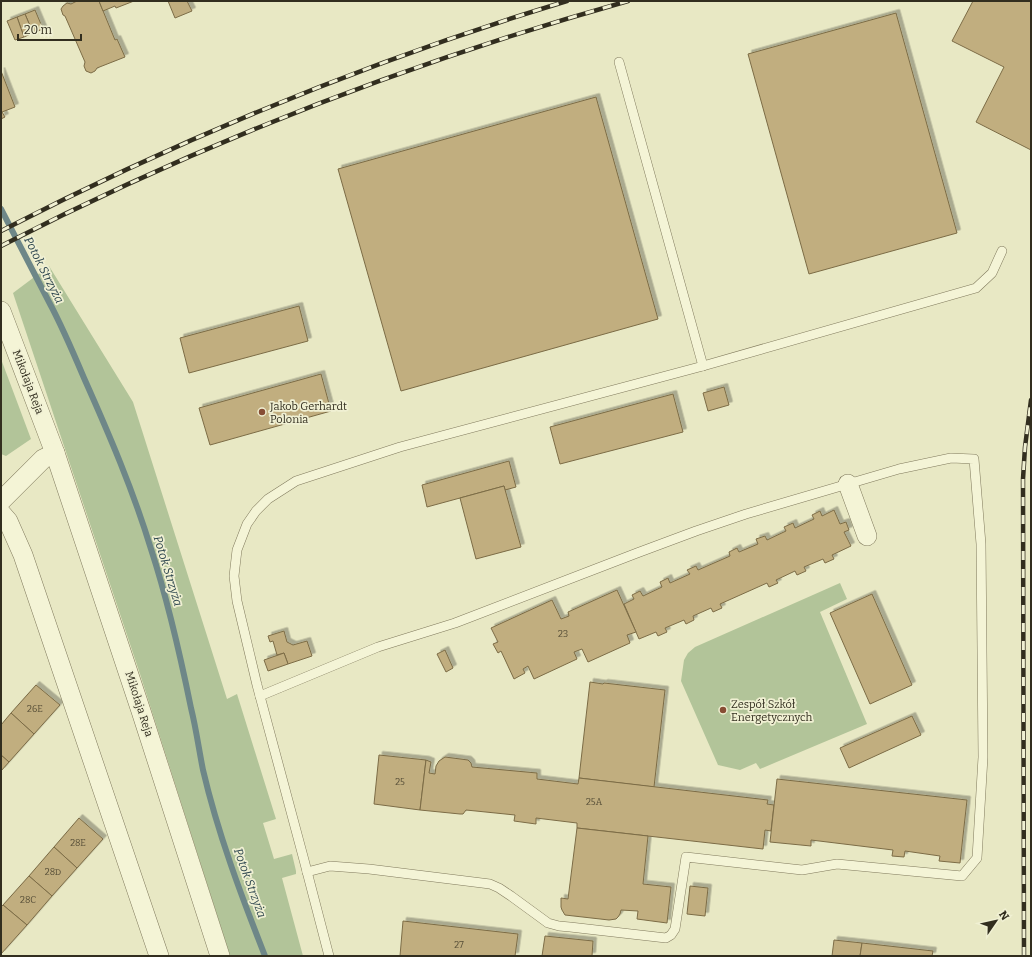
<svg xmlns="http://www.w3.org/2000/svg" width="1032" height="957" font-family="Bitter,serif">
<defs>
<filter id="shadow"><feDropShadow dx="3.5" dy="-3.5" stdDeviation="0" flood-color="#0004"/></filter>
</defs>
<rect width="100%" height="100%" fill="#e8e8c4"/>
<g fill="#b2c499">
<path d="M49,266L133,402L227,699L237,694L276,819L263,823L274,859L292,854L296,871V874L282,878L303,956H230L140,674L13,293Z"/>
<path d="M1,359L31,439L6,456L1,454Z"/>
<path d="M840,583L847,599L820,612L867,724L760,769L756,763L740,770L718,765L681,681L684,660L688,653L695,647Z"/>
</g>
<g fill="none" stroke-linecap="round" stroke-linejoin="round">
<path stroke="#6e8788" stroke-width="6" d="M1,209C17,240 33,271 49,302C62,326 73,352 84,378C109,434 133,490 151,549C168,601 180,654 191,708C196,728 199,750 203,770C218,834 241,895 265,956"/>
</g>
<g fill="#c1ae7f" stroke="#7c6c46" filter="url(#shadow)">
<path d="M77,1H99L115,40L117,39L125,57L97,68L95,71L91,73L86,71L84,66L85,62L65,16L63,15L61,9L63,6L67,3L71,4Z"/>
<path d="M99,1H134L116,8L115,6L103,11Z"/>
<path d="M168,1H187L192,11L175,18Z"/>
<path d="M973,1H1031V150L976,122L1004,67L952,41Z"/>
<path d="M35,10L43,29L33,33L25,14Z"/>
<path d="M896,13L957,233L809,274L748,54Z"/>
<path d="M25,14L33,33L24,37L17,17Z"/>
<path d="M17,17L24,37L15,40L7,21Z"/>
<path d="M1,71L15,107L2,112L5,117L1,119Z"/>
<path d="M596,97L658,319L401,391L338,169Z"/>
<path d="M299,306L308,341L189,373L180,338Z"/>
<path d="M321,374L331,411L210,445L199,408Z"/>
<path d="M724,387L729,405L708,411L703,393Z"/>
<path d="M673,394L683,432L560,464L550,427Z"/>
<path d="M509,461L516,487L505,490L504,486L427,507L422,485Z"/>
<path d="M504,486L521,547L476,559L460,498Z"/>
<path d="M834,510L840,524L846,522L849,530L844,532L851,546L832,555L834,559L825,563L823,559L804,567L806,571L797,575L795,571L776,580L778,583L769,587L767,583L720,604L722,608L713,612L711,608L693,616L694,620L686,624L684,620L665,628L667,632L658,636L656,632L639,639L624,604L634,599L632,595L640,591L643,596L662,587L660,582L668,578L670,583L690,574L687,570L696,566L698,570L730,556L729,552L737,548L739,552L758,544L756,539L765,536L767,540L786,531L784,527L793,523L795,528L814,519L812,515L820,511L822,516Z"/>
<path d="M617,590L636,632L627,635L630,643L588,662L582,649L574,652L577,659L534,679L528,666L523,669L525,673L514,679L501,651L498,653L493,644L498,642L491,628L552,600L561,619L569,616L568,612Z"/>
<path d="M872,594L912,685L870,704L830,613Z"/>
<path d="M284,631L287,642L293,645L307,641L312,656L288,664L284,653L277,655L273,641L270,642L268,636Z"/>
<path d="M445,650L453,668L446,672L437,654Z"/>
<path d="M284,653L288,664L268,671L264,660Z"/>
<path d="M590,682L603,684L604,683L665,690L654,787L579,778Z"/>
<path d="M36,685L60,705L34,734L11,713Z"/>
<path d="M11,713L34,734L9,762L1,755V725Z"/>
<path d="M912,716L921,735L849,768L840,748Z"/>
<path d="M1,755L9,762L1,771Z"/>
<path d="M379,755L426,760L420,810L374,804Z"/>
<path d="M445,757L468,760L471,763L472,767L537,773V779L578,784L579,778L768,800L767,804L774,805L771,831L765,830L763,849L577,828V823L536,818V824L514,821L515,815L466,810L463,814H460L420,810L426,760L431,762L429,773L435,774L436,766L439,761Z"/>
<path d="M777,779L967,800L960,863L939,861L940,856L905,851L904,857L892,856L893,850L811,840V846L770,842Z"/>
<path d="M79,818L103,839L77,868L54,847Z"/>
<path d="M577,828L648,836L643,884L671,887L667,923L637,919L638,911L621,910L620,914L618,917L616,919L609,920L565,915L562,910L561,907V898L568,899Z"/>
<path d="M54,847L77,868L52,896L29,876Z"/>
<path d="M29,876L52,896L27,925L3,905Z"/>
<path d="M690,886L708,888L705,916L687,914Z"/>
<path d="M3,905L27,925L1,954V907Z"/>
<path d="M403,921L518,934L515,956H400Z"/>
<path d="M545,936L593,941L592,956H542Z"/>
<path d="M834,940L862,943L860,956H832Z"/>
<path d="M862,943L933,951L932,956H860Z"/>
</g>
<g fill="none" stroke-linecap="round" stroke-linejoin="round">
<defs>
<g id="service">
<path d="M619,62L703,366"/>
<path d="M260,696L378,647L455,623L637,553L696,531L746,514L899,469L951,458L974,459L981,544L983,757L977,858L962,876L837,864L802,870L686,857L675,929L671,935L666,938L570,927L559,926L548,923L511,896L499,888L490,884L369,869L330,866L307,872"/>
<path d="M329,956L304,860L257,685L237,601L234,576L237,550L247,524L256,511L268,499L296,481L400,447L703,366L976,288L992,273L1002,251"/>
</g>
<g id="minor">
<path d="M1,311L55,453L141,711L220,956"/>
<path d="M848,484L867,536"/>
<path d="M1,501L43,459L55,453"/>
<path d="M1,513L8,521L23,555L159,956"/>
</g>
</defs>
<use href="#service" stroke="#807a5d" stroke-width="10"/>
<use href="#minor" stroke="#807a5d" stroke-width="20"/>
<use href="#service" stroke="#f4f4d6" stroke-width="9"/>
<use href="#minor" stroke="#f4f4d6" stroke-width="19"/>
<defs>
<g id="rail">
<path d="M1,231C182,138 372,60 567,1"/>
<path d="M1,246C201,143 411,62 628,1"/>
<path d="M1024,956L1023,479L1025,447L1031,400"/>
</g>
</defs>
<use href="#rail" stroke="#322e1f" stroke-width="4.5"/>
<use href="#rail" stroke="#f0f0d3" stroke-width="3" stroke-dasharray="9" stroke-linecap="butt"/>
</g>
<g fill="#874d34" stroke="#f0f0d3" stroke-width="1.5">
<circle cx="262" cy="412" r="4"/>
<circle cx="723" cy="710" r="4"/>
</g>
<g text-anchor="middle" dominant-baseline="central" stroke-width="3.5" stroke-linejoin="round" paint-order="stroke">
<g font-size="9" fill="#564e37">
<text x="563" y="634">23</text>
<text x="35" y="709">26E</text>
<text x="400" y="782">25</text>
<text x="594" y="802">25A</text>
<text x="78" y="843">28E</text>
<text x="53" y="872">28D</text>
<text x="28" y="900">28C</text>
<text x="459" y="945">27</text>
</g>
<g font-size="11" fill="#322e1f" stroke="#f0f0d3">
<text transform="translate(28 382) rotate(69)">Mikołaja Reja</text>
<text transform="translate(139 704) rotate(72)">Mikołaja Reja</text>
</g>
<g font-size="11" fill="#322e1f" stroke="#f0f0d3" text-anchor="start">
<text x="270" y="406">Jakob Gerhardt<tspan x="270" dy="13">Polonia</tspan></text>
<text x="731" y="704">Zespół Szkół<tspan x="731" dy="13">Energetycznych</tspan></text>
</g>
<g font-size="12" font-style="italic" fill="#304850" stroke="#f0f0d3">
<text transform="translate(44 270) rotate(63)">Potok Strzyża</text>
<text transform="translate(168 571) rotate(73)">Potok Strzyża</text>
<text transform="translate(250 883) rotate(70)">Potok Strzyża</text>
</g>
</g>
<rect width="1032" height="957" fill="none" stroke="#322e1f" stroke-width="4"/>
<g transform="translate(996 921) rotate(56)" stroke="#f0f0d3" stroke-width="3" paint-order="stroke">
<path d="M0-3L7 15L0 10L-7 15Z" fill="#322e1f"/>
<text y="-6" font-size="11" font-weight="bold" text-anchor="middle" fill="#322e1f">N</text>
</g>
<path d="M18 34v6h63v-6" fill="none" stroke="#322e1f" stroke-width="2"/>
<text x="24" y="34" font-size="12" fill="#322e1f" stroke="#f0f0d3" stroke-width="3" paint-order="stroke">20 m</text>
</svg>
